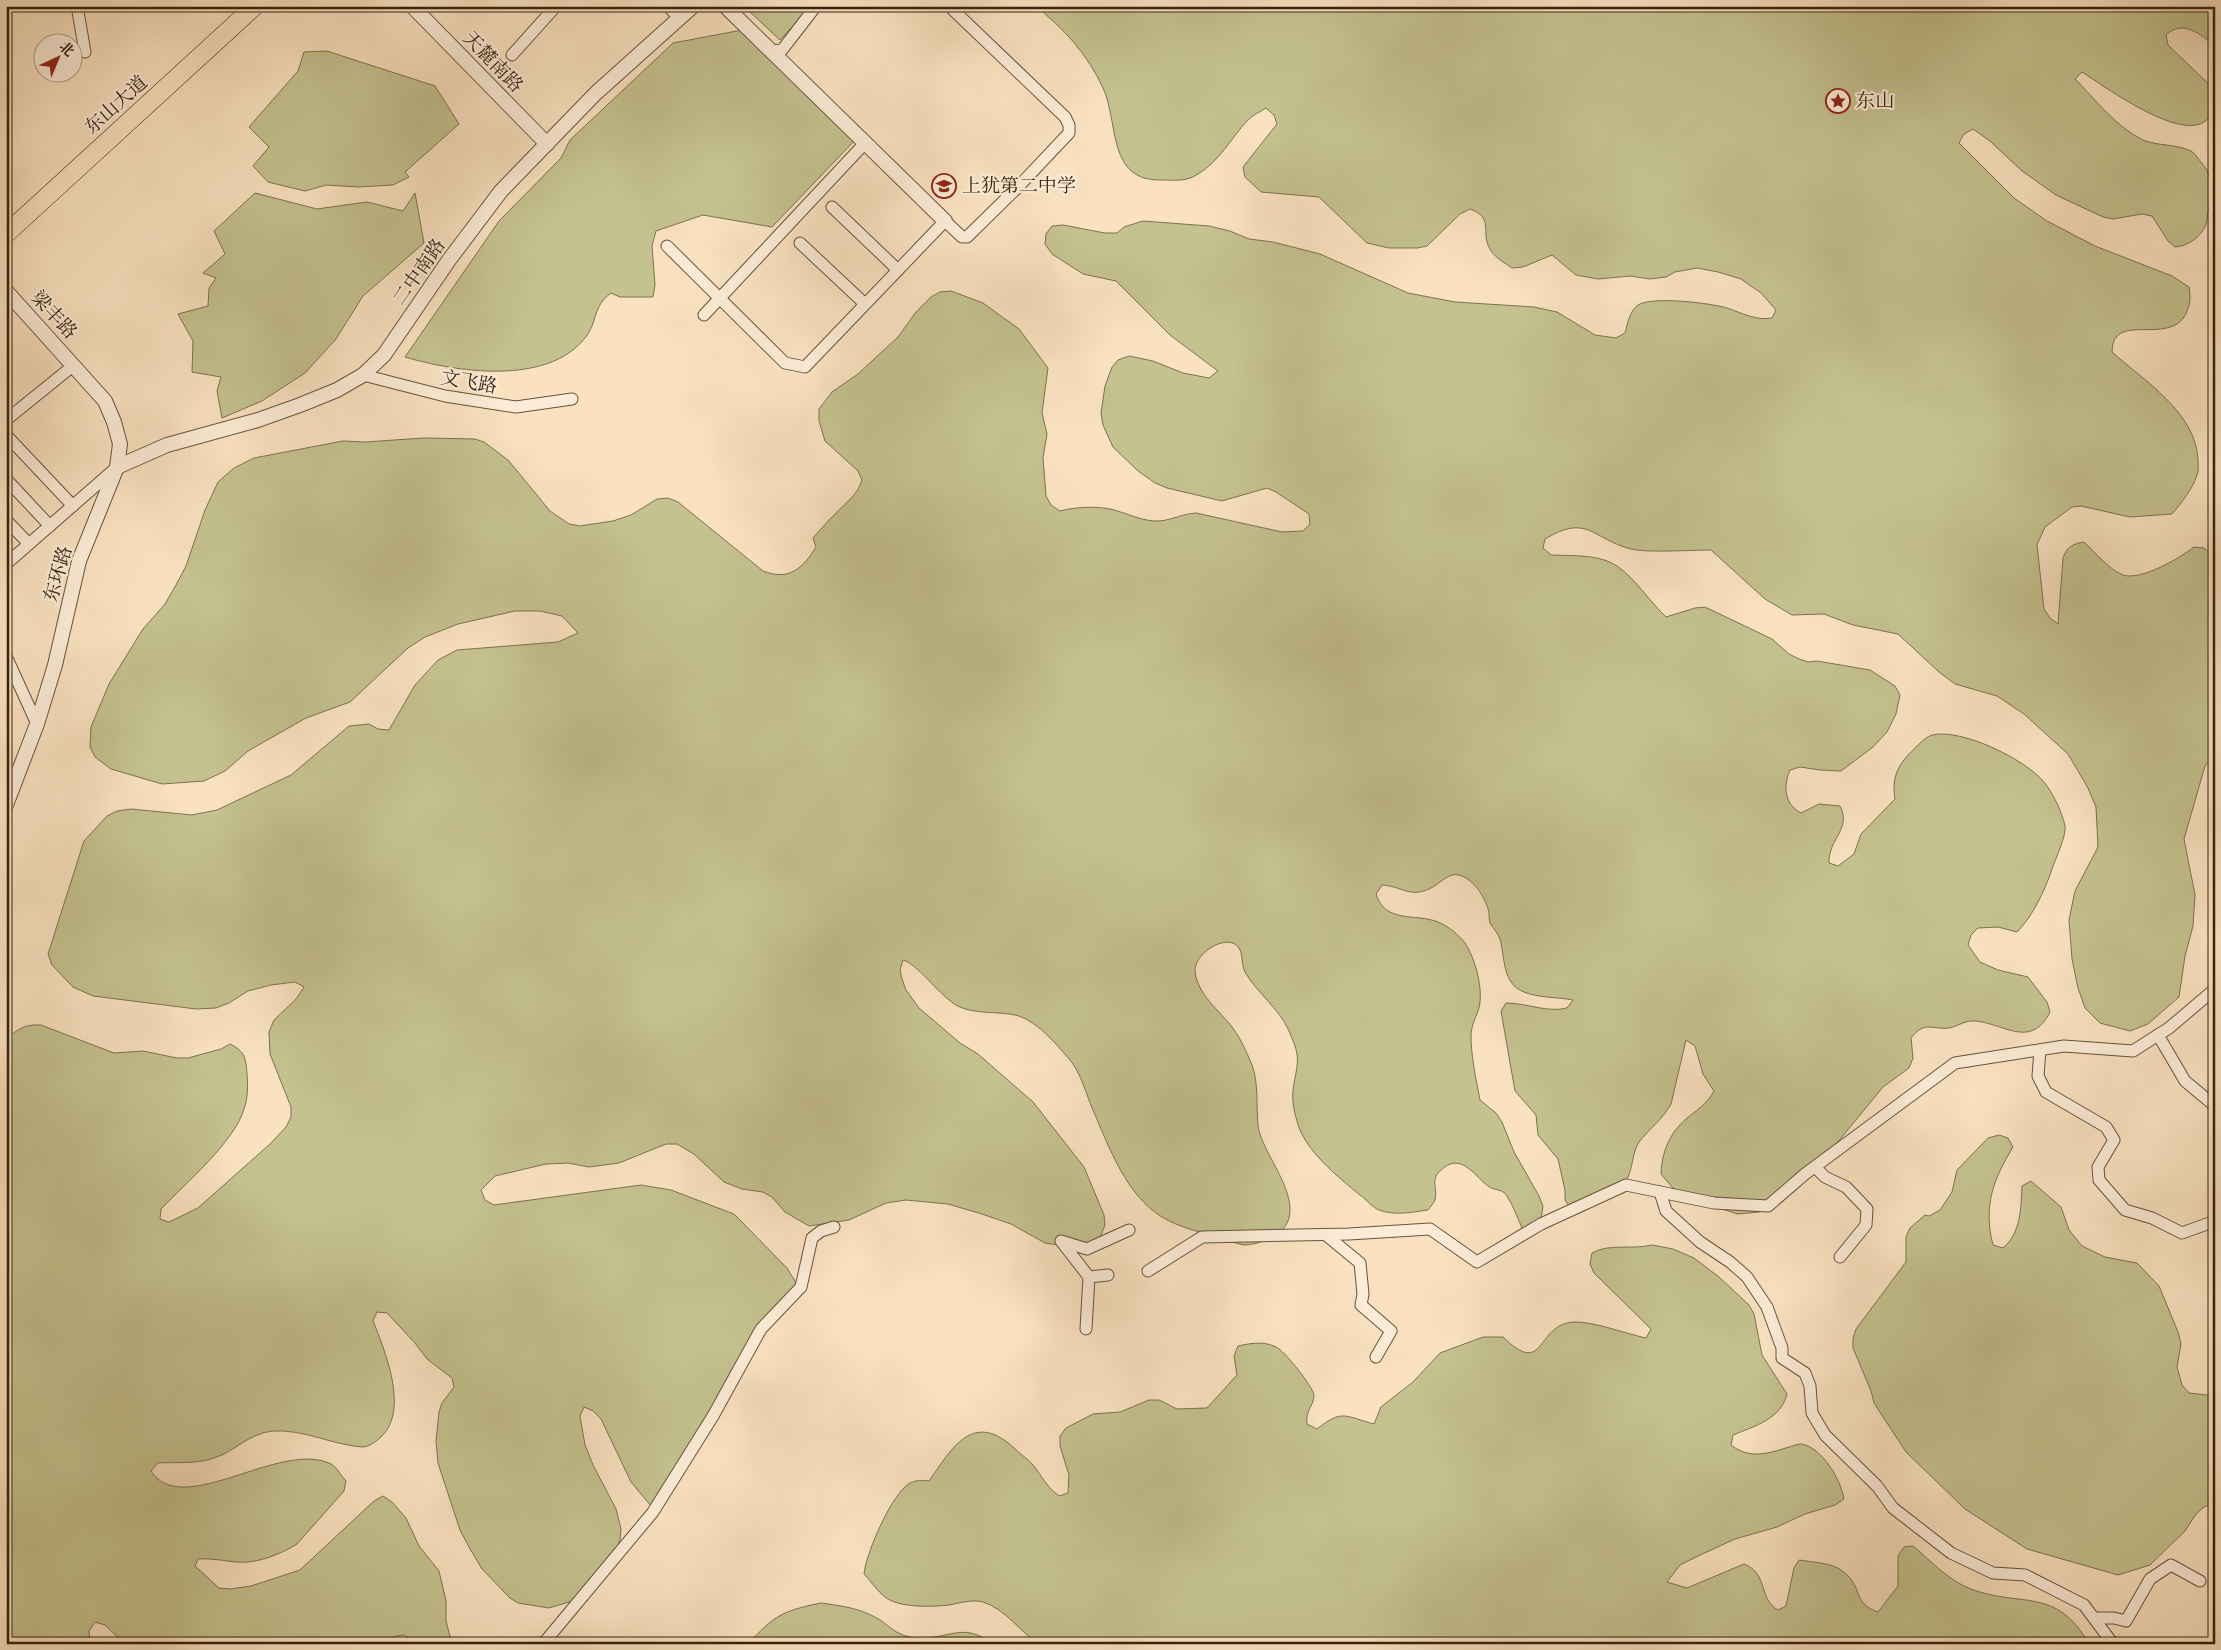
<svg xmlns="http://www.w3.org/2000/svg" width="2221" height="1650" font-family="Alegreya,'Noto Serif SC',serif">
<rect width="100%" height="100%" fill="#fae2c1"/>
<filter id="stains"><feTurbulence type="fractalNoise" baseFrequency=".004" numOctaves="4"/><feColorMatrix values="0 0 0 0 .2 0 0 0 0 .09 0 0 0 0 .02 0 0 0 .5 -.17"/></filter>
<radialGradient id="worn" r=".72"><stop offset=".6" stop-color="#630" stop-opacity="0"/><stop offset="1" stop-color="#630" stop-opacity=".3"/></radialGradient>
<g fill="#c4c28f" stroke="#7c724f">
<path d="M754,6H802L807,11L780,40L749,11Z"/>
<path d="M1035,6H2215V47C2201,34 2183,19 2166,35L2168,45L2214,89C2221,172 2110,90 2082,72L2075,79C2095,99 2116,127 2143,140C2158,146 2176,144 2191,151C2195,153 2198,159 2201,162C2217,180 2210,197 2207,219C2206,234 2189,246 2175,247L2168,241L2152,216L2142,214L2113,219L2103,217L2056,195L2022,171L1990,141L1973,129L1964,134L1959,143L2014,198L2047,221L2095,246L2172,276L2189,287C2191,298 2190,304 2186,314C2169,347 2112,310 2112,352C2144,381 2196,412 2198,460C2198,465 2199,471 2197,475C2192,490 2182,502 2172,514L2130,517L2081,506L2072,507L2045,527L2037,545L2044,609L2050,618L2058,624L2063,558C2067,547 2072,544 2084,542C2095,552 2108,569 2123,575C2141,581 2180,558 2194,547L2204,548L2215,557V754L2205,766L2184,839L2195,895L2193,926L2185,956L2179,997L2148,1024L2130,1031L2100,1023L2085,1008L2078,988L2072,959L2069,920L2075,891L2098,847L2096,807L2088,788L2068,754L2024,714L1997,696L1955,684L1939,672L1898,634L1853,625L1824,614L1792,615L1765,599L1711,550C1691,550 1649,553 1631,549C1592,539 1588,513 1545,539L1543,548L1551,555C1572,556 1599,554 1617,566C1636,579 1649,601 1666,617L1695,608L1705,607L1772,639L1789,654L1799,659L1808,662L1817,661L1870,670L1895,686L1900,695L1896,714L1887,732L1873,747L1841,771L1820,770L1800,767L1790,770C1783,786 1784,804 1801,813L1819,804L1840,806C1852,829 1828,839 1829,863L1838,866L1854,854L1861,834L1895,799C1892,780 1896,768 1909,754C1916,748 1923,738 1932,735C1961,728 2025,759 2044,782C2053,793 2062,812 2065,826C2067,834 2055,860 2052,869C2045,890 2033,916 2017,932L1998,927L1978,928L1971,935L1968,945L1980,962L1998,970L2028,977L2047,1002L2050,1012C2031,1050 2003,1023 1975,1021C1965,1020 1959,1026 1949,1028C1932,1030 1925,1020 1911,1038L1913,1058L1909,1068L1883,1087L1809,1177L1778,1205L1759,1212L1738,1214L1699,1202L1673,1188L1661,1174C1662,1152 1669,1134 1686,1119C1697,1110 1707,1104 1714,1091L1703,1074L1695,1046L1686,1040L1671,1104C1663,1119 1649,1129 1639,1142C1632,1153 1633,1168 1627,1179C1619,1191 1591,1209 1577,1214L1570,1208L1565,1200V1190L1558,1159L1538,1135L1536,1115L1515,1091L1501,1011L1506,1003C1527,1003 1547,1013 1567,1008L1573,1000C1558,997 1538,998 1524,992C1502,984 1505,957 1500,939C1498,933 1493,928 1490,923C1489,919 1489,915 1489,912C1485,897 1474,879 1459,875C1448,872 1439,885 1429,889C1410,898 1401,886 1382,885L1376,894C1385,924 1416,913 1438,922C1448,926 1459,935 1465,943C1475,958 1482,985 1480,1002C1479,1014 1472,1020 1471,1035C1471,1057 1476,1079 1480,1100L1496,1113L1502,1122L1514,1152L1539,1196L1543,1206L1540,1227L1524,1232C1518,1220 1514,1207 1507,1196C1502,1188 1494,1191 1488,1186C1473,1174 1460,1151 1440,1171C1430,1180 1438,1189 1435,1200C1434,1203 1430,1207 1428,1210C1414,1212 1394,1216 1379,1210C1373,1208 1366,1199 1360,1195C1338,1177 1304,1150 1297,1121C1294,1112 1292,1100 1293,1091C1294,1079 1299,1065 1297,1054C1296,1047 1292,1038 1289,1031C1279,1008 1257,993 1245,972C1240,963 1245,951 1235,944C1220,936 1194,956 1195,971C1197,994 1219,1010 1232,1027C1240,1037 1247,1053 1252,1065C1259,1085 1256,1106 1258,1126C1262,1155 1307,1201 1283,1229C1275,1238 1256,1245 1244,1245C1237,1244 1228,1240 1220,1238C1201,1232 1180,1228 1162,1217C1126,1195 1109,1147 1093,1110C1086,1094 1081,1073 1070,1060C1056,1044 1039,1023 1019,1016C998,1010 971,1016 953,1003C937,992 917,964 903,960L900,970L902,979L906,990L919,1008L960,1043L978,1054L1033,1102L1084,1167L1104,1215L1105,1225L1097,1245L1087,1249L1045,1243L1011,1224L982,1214L948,1204L906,1200L886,1203L849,1220L809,1226L785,1212L772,1197L763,1192L742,1189L724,1182L694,1154L677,1144H666L619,1163L589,1167L568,1163L546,1164L495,1176L481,1190L485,1200L494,1205L641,1185L671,1190L734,1214L787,1268L798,1286L737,1365L709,1433L674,1487L651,1506L631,1482L601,1419L593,1411L584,1407L580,1416L585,1445L593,1465L616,1509L621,1529L620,1540L613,1559L579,1599L549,1608L518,1603L510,1598L482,1569L469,1547L460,1530L438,1463L436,1441L439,1412L442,1403L454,1387L452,1378L427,1359L415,1343L387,1313L377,1312L373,1321C385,1351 409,1409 382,1436C376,1441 370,1447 362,1447C333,1445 303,1429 273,1431C248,1433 234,1453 211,1459C195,1464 175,1462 158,1463L151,1471C182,1520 281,1439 331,1464C337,1467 341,1476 346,1481L344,1491L297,1544C281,1554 256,1564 237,1562C224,1561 212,1558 198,1559L195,1566L219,1588L230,1589L251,1586L300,1570L374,1501L383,1496L392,1502L406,1518L419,1546L439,1571L446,1601V1621L452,1644H411L405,1635L396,1636L383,1644H125L105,1625L95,1622L89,1631L90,1644H6V1268L12,1197L6,1175V1040C17,1029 25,1024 41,1025L114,1053L143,1051L177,1058H188L221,1049L230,1044C245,1051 246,1059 247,1074C248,1086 248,1098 244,1109C235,1141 185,1184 161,1209L160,1219L169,1222L198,1208L270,1144L286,1127L291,1117V1107L270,1054L269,1032L274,1020L296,999L304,987L295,982L271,985L248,991L229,1003L216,1008L196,1009L93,996L73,987L52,965L48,954L84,841L107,816L117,811L131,809L192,815L217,810L291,775L349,726L369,724L378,729L389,730L415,685L438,660L457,650L558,642L578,633L562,616L540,611H515L458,624L425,637L408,648L350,702L306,718L248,751L225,771L204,781L162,784L111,769L95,757L90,747L91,727L109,684L143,629L165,604L176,585L186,566L205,510L218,482L234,468L254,458L343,441L365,442L424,438L475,439L484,442L508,460L550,511L569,524L580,526L613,521L631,515L657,499L668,498L678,502L763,571C788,581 803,569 816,547L813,538C820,530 827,522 835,514C846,502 857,496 862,480L858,471L825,441L819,421V409L832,392L858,374L898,337L916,312L931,297L940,292L951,291L983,303L1019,329L1048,368L1042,413L1047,434L1043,458L1046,496L1051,505L1060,511C1076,507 1093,506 1110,509C1124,512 1139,520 1154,521C1168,522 1181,514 1196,513L1282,532L1303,531L1310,524L1309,514L1276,492L1267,488L1222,501L1167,488L1155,483L1138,471L1113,447L1103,425L1101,413L1105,386L1112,367L1118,360L1129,356L1153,361L1183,373L1209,378L1218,371L1170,335L1116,281L1083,274L1052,254L1045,244L1046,234L1052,226L1063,225L1105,233H1117L1124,227L1143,221L1209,226L1230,231L1249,239L1273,242L1320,254L1408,293L1455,302L1534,307L1557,312L1595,335L1616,338L1625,333C1628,323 1629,312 1638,305C1652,296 1710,303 1727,308C1742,313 1756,321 1772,318L1776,310L1761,293L1741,279L1718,272L1697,268L1675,272L1666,277L1650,279L1630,276L1598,279L1576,275L1552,255L1523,267L1512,268C1505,263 1494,257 1490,249C1480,232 1495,218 1470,209L1460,214L1427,246L1417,248H1389L1367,243L1319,197L1261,192L1245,177L1243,167L1277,124L1274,115L1266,108C1260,112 1252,115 1247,121C1231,138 1219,162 1198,174C1187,182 1174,180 1161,180C1107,181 1119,123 1103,88C1088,55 1064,28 1035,6Z"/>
<path d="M742,30L856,139L772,227L703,215L656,231L652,246L655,285L653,297H620L611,293C592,307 598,322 585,338C547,386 456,372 405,357L499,221L561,158L570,140L673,43Z"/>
<path d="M327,51L435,86L459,124L405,172L409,177L393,185L358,187L326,185L305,191L268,182L253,166L269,147L249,127L298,71L304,52Z"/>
<path d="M255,193L317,209L367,202L403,211L415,193L424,243L363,296L336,339L305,373L262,401L222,418L217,391L221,377L192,372L193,341L178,314L208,306L209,288L216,278L203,273L225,254L214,231Z"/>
<path d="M1999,1135L2008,1138L2013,1147C1993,1180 1983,1206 1993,1245L2003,1248C2021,1233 2021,1208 2022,1186L2031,1181L2061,1207L2069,1230L2082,1246L2105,1257L2137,1263L2159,1286L2178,1332L2181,1344L2177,1367L2182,1385L2189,1393L2215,1396V1502L2204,1507L2196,1514L2185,1531L2150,1565L2118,1575L2027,1549L1965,1509L1906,1452L1874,1403L1871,1391L1853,1348V1338L1856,1329L1906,1262V1237L1910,1228L1925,1215L1929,1216L1940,1210L1952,1192L1957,1170L1988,1138Z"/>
<path d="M1652,1245L1673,1249L1694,1258L1719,1277L1749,1305L1754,1314L1762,1355L1787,1394C1781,1419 1755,1426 1733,1435L1731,1445C1749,1459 1766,1454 1786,1448C1790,1447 1796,1444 1801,1444C1822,1447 1841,1480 1844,1499L1835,1505L1805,1514L1777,1527L1735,1539L1698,1556L1680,1565L1667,1582L1687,1588L1744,1564C1769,1574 1758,1599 1778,1610L1786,1606L1794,1568L1799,1560C1811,1562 1832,1563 1841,1570C1864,1585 1851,1603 1878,1612L1898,1586V1556L1904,1547L1913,1546C1931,1561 1949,1581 1971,1589C2022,1608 2056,1586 2089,1644H1038C1020,1631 1005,1609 983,1602C972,1599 960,1603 949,1605C933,1607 898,1608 885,1597C877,1591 871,1581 864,1574C866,1553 892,1493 910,1483C917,1480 922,1480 929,1481C952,1448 973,1410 1014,1448C1020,1454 1028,1459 1034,1466C1042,1477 1048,1488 1059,1496L1068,1493L1069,1475L1060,1446V1436L1066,1428L1093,1414L1120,1412L1149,1400H1159L1177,1409L1207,1408L1237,1375L1234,1356L1238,1346C1252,1343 1264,1341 1276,1347C1284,1350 1313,1387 1314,1395C1314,1406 1305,1410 1307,1424L1317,1429C1342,1409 1345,1416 1374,1424L1381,1407L1413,1382L1440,1353L1483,1337H1503C1546,1379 1535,1324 1574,1322C1592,1321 1627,1334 1646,1338L1651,1329L1594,1273L1590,1264L1592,1253C1609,1243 1632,1250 1652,1245Z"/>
<path d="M821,1603C842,1606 861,1608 880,1620C894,1630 898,1636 917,1638C944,1641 965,1620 991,1644H748C775,1615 782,1611 821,1603Z"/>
</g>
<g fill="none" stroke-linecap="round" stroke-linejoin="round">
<defs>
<g id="minor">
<path d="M77,6L85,52"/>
<path d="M668,6L679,18"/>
<path d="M771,51L782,50L816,6"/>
<path d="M512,55L556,6"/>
<path d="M832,207L898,270"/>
<path d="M800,243L865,304"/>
<path d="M667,246L785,363L805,367L945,221L962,237H967L1018,187L1069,133V125L1065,117L949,6"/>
<path d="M704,315L866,142"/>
<path d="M363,375L445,396L516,407L572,399"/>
<path d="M6,420L74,365"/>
<path d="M6,435L73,506"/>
<path d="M6,479L50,526"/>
<path d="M6,520L29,544"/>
<path d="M6,564L116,468"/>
<path d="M6,656L37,724"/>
<path d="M2158,1035L2185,1081L2215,1106"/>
<path d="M2040,1050L2038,1076L2046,1092L2106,1127L2114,1140L2098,1167L2099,1180L2125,1210L2152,1218L2182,1233L2215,1221"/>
<path d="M1815,1167L1825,1177L1846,1187L1867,1209L1866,1225L1840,1257"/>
<path d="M1660,1192L1666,1211L1700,1242L1730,1262L1747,1277L1767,1307L1782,1348V1358L1805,1373L1810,1386L1812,1413L1825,1435L1877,1486L1893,1508L1951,1553L1993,1573L2025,1575L2084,1605L2113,1644"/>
<path d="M1326,1235L1360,1263L1363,1294L1361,1305L1391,1331L1376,1357"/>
<path d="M1148,1271L1202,1237L1349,1234L1430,1229L1477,1262L1541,1224L1626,1185L1714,1203L1768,1206L1805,1174L1955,1063L2064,1046L2133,1051L2169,1028L2215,989"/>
<path d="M1089,1277L1061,1241L1087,1249L1129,1230"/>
<path d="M1086,1329L1089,1277L1108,1275"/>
<path d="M2094,1618H2114L2126,1621L2150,1579L2171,1565L2200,1581"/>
<path d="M543,1644L653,1512L713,1416L761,1329L801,1287L812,1238L821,1231L834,1227"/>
</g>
<g id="tertiary">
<path d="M412,6L547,144"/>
<path d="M725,6L945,221"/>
<path d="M6,291L105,401L114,422L120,444L117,467L79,561L55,665L37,724L6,805"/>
<path d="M117,467L167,445L258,420L300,405L337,390L363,375L384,355L449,260L501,191L596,93L693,6"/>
</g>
<path id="primary" d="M6,234L255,6"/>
</defs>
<use href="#minor" stroke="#66533c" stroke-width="13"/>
<use href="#tertiary" stroke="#66533c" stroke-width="16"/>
<use href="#primary" stroke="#35230f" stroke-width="19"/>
<use href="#minor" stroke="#fcecd7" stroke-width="11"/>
<use href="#tertiary" stroke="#fcecd7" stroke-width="14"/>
<use href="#primary" stroke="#fae2c1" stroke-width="18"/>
</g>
<defs>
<symbol id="sight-ring" viewBox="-11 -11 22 22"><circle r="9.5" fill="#fcecd7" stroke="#8f2418" stroke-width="1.5"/><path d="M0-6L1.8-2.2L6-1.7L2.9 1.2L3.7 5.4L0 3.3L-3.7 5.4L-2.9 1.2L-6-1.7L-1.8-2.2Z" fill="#8f2418"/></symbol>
<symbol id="school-ring" viewBox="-11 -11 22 22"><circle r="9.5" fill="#fcecd7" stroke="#8f2418" stroke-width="1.5"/><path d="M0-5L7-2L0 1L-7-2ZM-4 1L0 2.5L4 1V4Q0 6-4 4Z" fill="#8f2418"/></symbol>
</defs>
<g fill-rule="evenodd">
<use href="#sight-ring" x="1824" y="87" width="28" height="28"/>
<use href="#school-ring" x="930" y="172" width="28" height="28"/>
</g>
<g text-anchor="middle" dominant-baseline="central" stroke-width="4.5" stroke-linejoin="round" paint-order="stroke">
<g font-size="19" fill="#35230f" stroke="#fcecd7">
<text transform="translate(493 62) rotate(46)">天麓南路</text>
<text transform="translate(116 105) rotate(-42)">东山大道</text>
<text transform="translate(419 272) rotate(-55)">二中南路</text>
<text transform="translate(54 315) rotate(47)">梁丰路</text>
<text transform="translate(469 382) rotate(10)">文飞路</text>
<text transform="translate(58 574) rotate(-74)">东环路</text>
</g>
<g font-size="19" fill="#35230f" stroke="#fcecd7" text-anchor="start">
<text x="1856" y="101">东山</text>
<text x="962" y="186">上犹第二中学</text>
</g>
</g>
<rect width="2221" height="1650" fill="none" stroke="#fae2c1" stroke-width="25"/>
<rect x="8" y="8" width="2206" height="1635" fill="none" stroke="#35230f" stroke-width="2.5"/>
<rect x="12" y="12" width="2196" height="1625" fill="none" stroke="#35230f"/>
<g transform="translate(58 58) rotate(44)"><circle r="24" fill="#fcecd7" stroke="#ac9c87"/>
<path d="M0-4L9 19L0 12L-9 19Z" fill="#8f2418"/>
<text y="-8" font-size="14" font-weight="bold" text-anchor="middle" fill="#35230f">北</text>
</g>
<rect width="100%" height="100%" filter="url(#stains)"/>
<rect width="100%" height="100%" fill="url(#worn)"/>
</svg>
